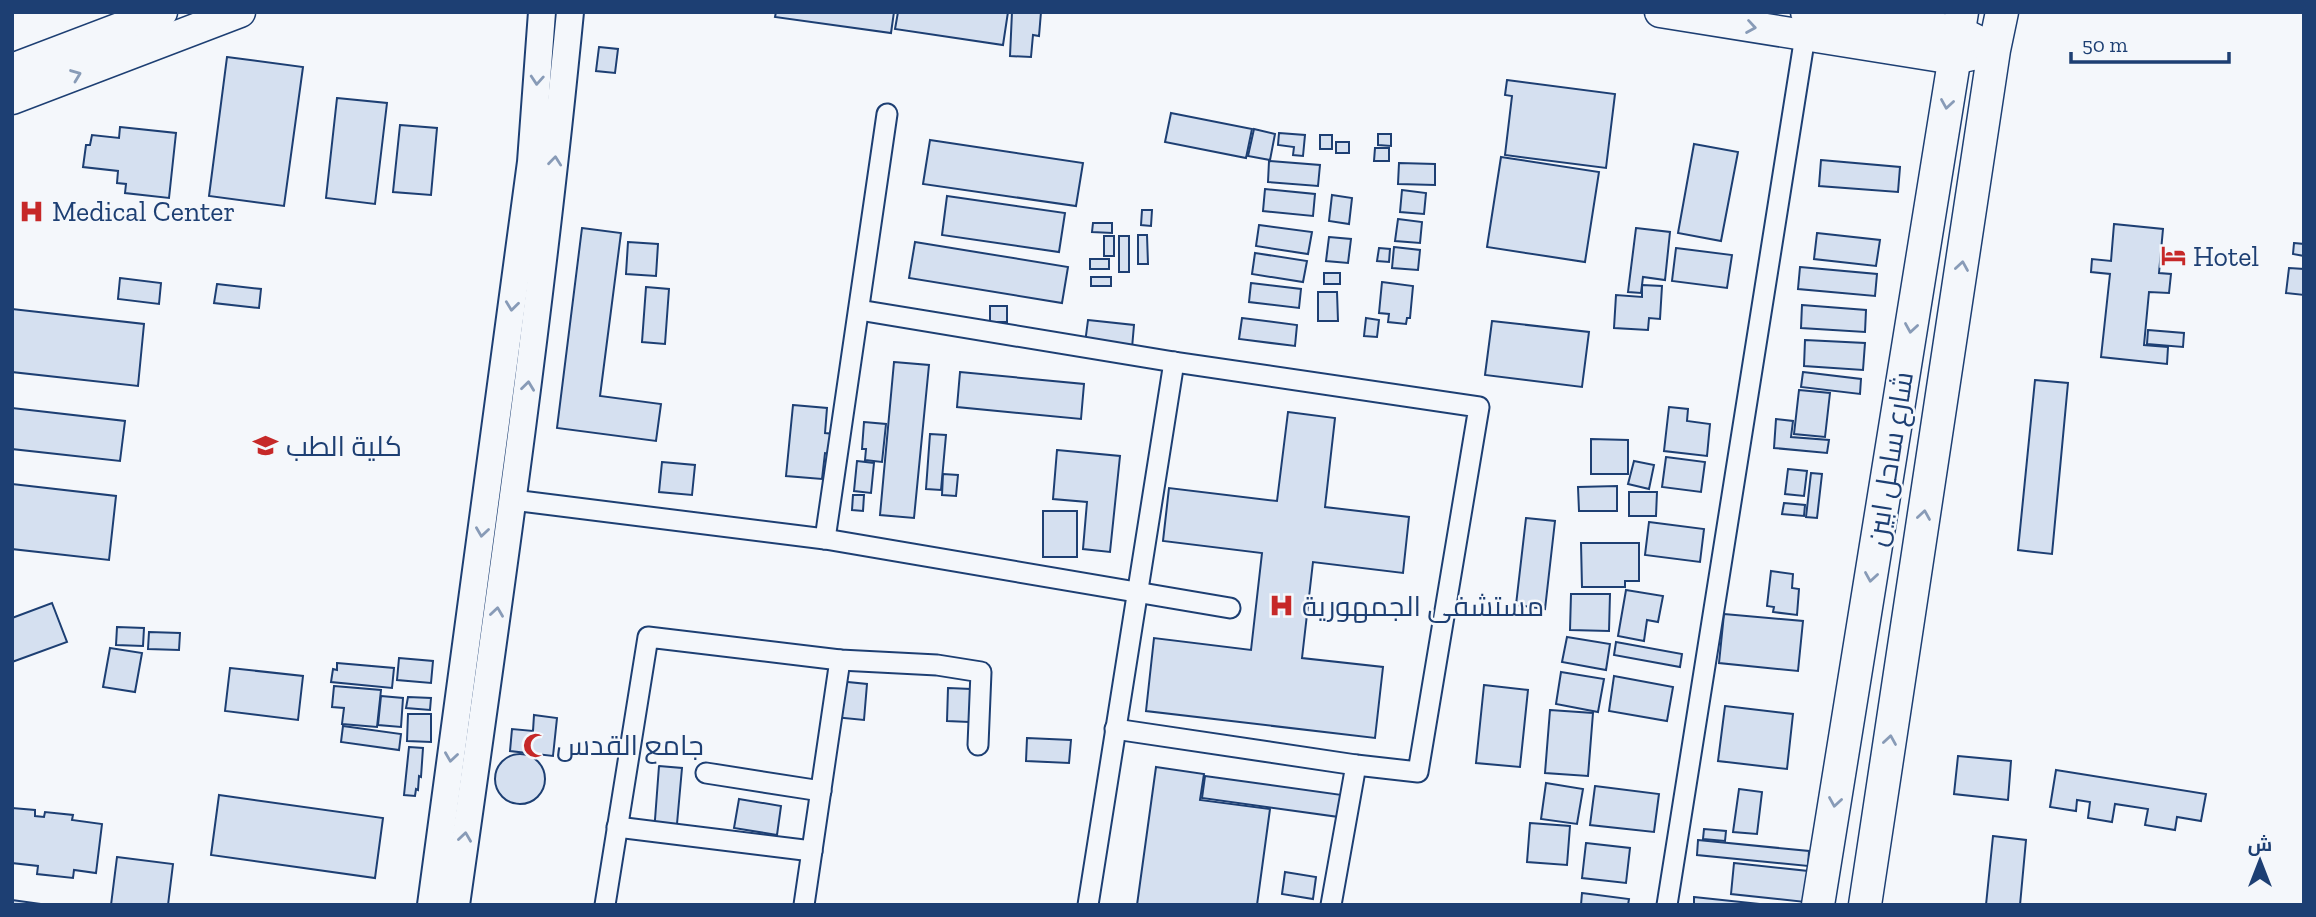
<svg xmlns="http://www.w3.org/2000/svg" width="2316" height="917" font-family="'Zilla Slab',Cairo,serif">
<rect width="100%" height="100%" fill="#f4f7fb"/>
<g fill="#d5e0f0" stroke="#1d3f73" stroke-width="2">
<path d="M776,12H894L891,33L775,17Z"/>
<path d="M898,12H1008L1003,45L895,29Z"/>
<path d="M1012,12H1041L1039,36L1033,35L1031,57L1010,56Z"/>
<path d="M599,47L618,49L615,73L596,71Z"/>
<path d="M227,57L303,67L284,206L209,196Z"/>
<path d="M1507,80L1615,94L1606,168L1505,155L1512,96L1505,95Z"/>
<path d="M337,98L387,103L375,204L326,198Z"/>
<path d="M1171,113L1252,129L1246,158L1165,142Z"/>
<path d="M400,125L437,128L431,195L393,192Z"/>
<path d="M120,127L176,133L169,198L125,193L126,184L117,183L118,171L83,167L86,145H90L92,135L119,138Z"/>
<path d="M1254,129L1275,134L1270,160L1248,156Z"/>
<path d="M1279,133L1305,135L1303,156L1293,155L1294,147L1278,145Z"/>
<path d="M1378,134H1391V146L1378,145Z"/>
<rect x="1320" y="135" width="12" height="14"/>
<path d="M930,140L1083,163L1076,206L923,184Z"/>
<rect x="1336" y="142" width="13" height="11"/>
<path d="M1694,144L1738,152L1721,241L1678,233Z"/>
<path d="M1375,148H1389V161H1374Z"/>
<path d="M1501,157L1599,172L1585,262L1487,247Z"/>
<path d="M1821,160L1900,167L1898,192L1819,186Z"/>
<path d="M1269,161L1320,165L1318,186L1268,182Z"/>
<path d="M1399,163L1435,164V185L1398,184Z"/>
<path d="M1265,189L1315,194L1313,216L1263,211Z"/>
<path d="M1402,190L1426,193L1424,214L1400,212Z"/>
<path d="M1332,195L1352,198L1349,224L1329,221Z"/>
<path d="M947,196L1065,213L1059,252L942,235Z"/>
<path d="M1142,210H1152L1151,226L1141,225Z"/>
<path d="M1398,219L1422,222L1420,243L1395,241Z"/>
<path d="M1093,223H1112V233L1092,232Z"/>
<path d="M2114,224L2163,229L2159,273L2171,274L2169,293L2149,292L2144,345L2168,347L2167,364L2101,357L2110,274L2091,272L2092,259L2111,261Z"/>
<path d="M1259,225L1312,232L1308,254L1256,246Z"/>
<path d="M582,228L621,233L600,396L661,404L656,441L557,428Z"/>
<path d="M1636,228L1670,232L1665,280L1643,277L1641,293L1628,292Z"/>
<path d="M1817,233L1880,240L1876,266L1814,259Z"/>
<path d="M1138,235H1147L1148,264H1138Z"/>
<rect x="1104" y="236" width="10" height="20"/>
<rect x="1119" y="236" width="10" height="36"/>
<path d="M1329,237L1351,239L1348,263L1326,261Z"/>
<path d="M628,242L658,244L656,276L626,274Z"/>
<path d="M915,242L1068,267L1062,303L909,278Z"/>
<path d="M2294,243L2304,244V256L2293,254Z"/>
<path d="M1394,247L1420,250L1418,270L1392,268Z"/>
<path d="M1379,248L1390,249L1389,262L1377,261Z"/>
<path d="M1676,248L1732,255L1727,288L1672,281Z"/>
<path d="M1255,253L1307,261L1303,282L1252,274Z"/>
<rect x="1090" y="259" width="19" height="10"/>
<path d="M1800,267L1877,274L1875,296L1798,289Z"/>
<path d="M2289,268L2304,269V295L2286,293Z"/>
<rect x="1324" y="273" width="16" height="11"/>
<rect x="1091" y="277" width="20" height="9"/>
<path d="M120,278L161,283L159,304L118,299Z"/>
<path d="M1382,282L1413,286L1410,318H1407L1406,324L1388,322L1389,314L1379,313Z"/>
<path d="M1251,283L1301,289L1299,308L1249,302Z"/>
<path d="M217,284L261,289L259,308L214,303Z"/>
<path d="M1642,285L1662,286L1660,319L1649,318L1648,330L1614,328L1616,295L1642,297Z"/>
<path d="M646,287L669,289L665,344L642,342Z"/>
<path d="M1318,292H1337L1338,321H1318Z"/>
<path d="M1802,305L1866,310L1865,332L1801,328Z"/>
<rect x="990" y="306" width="17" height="16"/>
<path d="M12,309L144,324L138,386L12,372Z"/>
<path d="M1242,318L1297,325L1295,346L1239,339Z"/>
<path d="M1366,318L1379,320L1377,337L1364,336Z"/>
<path d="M1088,320L1134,325L1132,348L1085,343Z"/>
<path d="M1492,321L1589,332L1582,387L1485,375Z"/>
<path d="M2148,330L2184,333L2183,347L2147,344Z"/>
<path d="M1805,340L1865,343L1863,370L1804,366Z"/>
<path d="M894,362L929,365L914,518L880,515Z"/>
<path d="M960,372L1084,384L1081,419L957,407Z"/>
<path d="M1803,372L1861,379L1860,394L1801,387Z"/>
<path d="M2035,380L2068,383L2052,554L2018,550Z"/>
<path d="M1799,390L1830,393L1825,437L1794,434Z"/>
<path d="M793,405L827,408L825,433L835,434L833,454L825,453L822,479L786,476Z"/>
<path d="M1669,407L1688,409L1687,421L1710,424L1707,456L1664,451Z"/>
<path d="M12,408L125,421L120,461L12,449Z"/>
<path d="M1288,412L1335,418L1325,507L1409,517L1403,573L1313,562L1302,658L1383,667L1375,738L1146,711L1154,638L1251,650L1262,553L1163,541L1169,488L1277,501Z"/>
<path d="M1776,419L1793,421L1791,437L1829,440L1827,453L1774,448Z"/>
<path d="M864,422L886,424L882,462L865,460L866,449H862Z"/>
<path d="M930,434L946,435L941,490L926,489Z"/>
<path d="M1591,439L1628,440V474H1591Z"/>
<path d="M1057,450L1120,456L1110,552L1083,549L1087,502L1053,499Z"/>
<path d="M1666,457L1705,462L1701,492L1662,487Z"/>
<path d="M857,461L874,463L871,493L854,491Z"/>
<path d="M1634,461L1654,465L1649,489L1628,484Z"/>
<path d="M662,462L695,465L692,495L659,492Z"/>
<path d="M1788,469L1807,471L1804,496L1785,494Z"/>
<path d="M1811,473L1822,474L1817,518L1806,517Z"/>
<path d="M943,474L958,475L956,496L942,495Z"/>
<path d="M12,484L116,496L109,560L12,549Z"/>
<path d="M1617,486V511H1579L1578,487Z"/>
<path d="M1629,492H1657L1656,516H1629Z"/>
<path d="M853,495H864L863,511L852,510Z"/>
<path d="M1784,503L1805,505L1804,516L1782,514Z"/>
<rect x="1043" y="511" width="34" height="46"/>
<path d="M1526,518L1555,521L1545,609L1516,605Z"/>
<path d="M1649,522L1704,529L1700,562L1645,555Z"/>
<path d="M1581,543H1639V581H1625V587H1582Z"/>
<path d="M1771,571L1793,574L1792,588L1799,589L1797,615L1773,612L1774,607L1767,606Z"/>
<path d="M1626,590L1663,596L1658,622L1647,620L1644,641L1618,636Z"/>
<path d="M1571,594H1610L1609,631L1570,630Z"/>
<path d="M52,603L67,642L12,662V618Z"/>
<path d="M1724,614L1803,621L1798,671L1719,663Z"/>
<path d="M117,627L144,628L143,646L116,645Z"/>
<path d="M149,632L180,633L179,650L148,649Z"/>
<path d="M1567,637L1610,644L1606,670L1562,662Z"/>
<path d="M1616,642L1682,654L1680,667L1614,655Z"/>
<path d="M110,648L142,653L135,692L103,687Z"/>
<path d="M399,658L433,661L431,683L397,680Z"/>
<path d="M337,663L394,668L392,688L331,682L333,669L337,670Z"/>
<path d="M230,668L303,676L298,720L225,711Z"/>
<path d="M1561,672L1604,679L1598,712L1556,704Z"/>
<path d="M1614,676L1673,687L1667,721L1609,711Z"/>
<path d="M828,680L867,684L864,720L824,716Z"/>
<path d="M1484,685L1528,690L1520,767L1476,763Z"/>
<path d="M334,686L381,690L377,727L342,724L344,708L332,707Z"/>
<path d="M948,688L971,689L969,722L947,721Z"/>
<path d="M381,696L403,698L401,727L378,725Z"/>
<path d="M408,697L431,698L430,710L406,708Z"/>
<path d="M1725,706L1793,714L1787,769L1718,761Z"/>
<path d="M1550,710L1593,713L1588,776L1545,773Z"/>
<path d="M408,714H431V742L407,741Z"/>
<path d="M534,715L557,718L553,756L510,751L512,729L533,731Z"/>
<path d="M343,726L401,734L399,750L341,742Z"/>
<path d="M1027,738L1071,740L1069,763L1026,761Z"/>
<path d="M409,747L423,748L421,777L419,776L418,790L416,789L415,796L404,795Z"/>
<circle cx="520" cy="779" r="25"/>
<path d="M1958,756L2011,761L2008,800L1954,794Z"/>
<path d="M659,766L682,768L676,835L654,833Z"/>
<path d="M1156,767L1204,774L1200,800L1270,809L1257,905H1137Z"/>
<path d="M2056,770L2206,794L2201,821L2177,817L2175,830L2145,825L2148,809L2115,804L2112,822L2088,818L2090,802L2077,800L2076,811L2050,807Z"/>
<path d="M1205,776L1342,795L1339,817L1202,798Z"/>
<path d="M1546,783L1583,789L1577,824L1541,819Z"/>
<path d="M1595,786L1659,794L1654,832L1590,825Z"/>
<path d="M1739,789L1762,792L1757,834L1733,832Z"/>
<path d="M219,795L383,818L375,878L211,855Z"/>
<path d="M739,799L781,806L777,835L734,828Z"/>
<path d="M12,808L35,810V816L44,817L45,812L73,815L72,820L102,824L96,873L74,870L73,878L37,874L38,866L12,863Z"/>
<path d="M1530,823L1570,826L1567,865L1527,862Z"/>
<path d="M1704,829L1726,831L1725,841L1703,839Z"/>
<path d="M1993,836L2026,840L2020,905H1986Z"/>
<path d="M1698,840L1809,851L1808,866L1697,855Z"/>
<path d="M1586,843L1630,848L1626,883L1582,878Z"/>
<path d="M117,857L173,864L168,905H111Z"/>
<path d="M1734,863L1808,871L1805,902L1731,894Z"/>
<path d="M1285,872L1316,877L1313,899L1282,894Z"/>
<path d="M1582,893L1629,899L1628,905H1581Z"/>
<path d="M1694,897L1769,905H1694Z"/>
<path d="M12,900L48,905H12Z"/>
</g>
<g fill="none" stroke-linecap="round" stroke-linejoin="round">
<defs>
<g id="minor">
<path d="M859,310L1174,362L1479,407L1418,772L1356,765L1115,729"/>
<path d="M513,500L825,539L1230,608"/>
<path d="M825,539L887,114"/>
<path d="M706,773L821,791"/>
<path d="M617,827L812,851"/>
<path d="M605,905L648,637L840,660L937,665L981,672L978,745"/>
<path d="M804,905L840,660"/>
<path d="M1088,905L1174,362"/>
<path d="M1331,905L1356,765"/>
<path d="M1667,905L1805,36"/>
</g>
<g id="secondary">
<path d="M431,905L531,162L542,12"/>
<path d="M456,905C498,608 541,311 570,12"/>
</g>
<g id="primary">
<path d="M1660,12L1954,59L1994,50"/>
<path d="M1806,12L1958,31L1982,43"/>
<path d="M12,69L162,12"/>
<path d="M12,99L240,12"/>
</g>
<g id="trunk">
<path d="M1818,905L1962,12"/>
<path d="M1865,905L1994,50L2002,12"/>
</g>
</defs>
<use href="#minor" stroke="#1d3f73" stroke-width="23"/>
<use href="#secondary" stroke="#1d3f73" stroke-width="30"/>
<use href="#primary" stroke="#1d3f73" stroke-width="33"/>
<use href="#trunk" stroke="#1d3f73" stroke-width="35"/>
<use href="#minor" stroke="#f4f7fb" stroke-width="19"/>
<use href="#secondary" stroke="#f4f7fb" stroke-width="26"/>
<use href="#primary" stroke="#f4f7fb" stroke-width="30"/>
<use href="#trunk" stroke="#f4f7fb" stroke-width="32"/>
</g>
<defs><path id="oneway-chevron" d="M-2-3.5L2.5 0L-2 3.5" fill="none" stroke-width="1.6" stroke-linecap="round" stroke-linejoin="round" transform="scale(1.75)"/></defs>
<g stroke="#889bb7">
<use href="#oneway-chevron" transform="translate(1751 27) rotate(9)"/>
<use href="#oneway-chevron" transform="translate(76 75) rotate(-21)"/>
<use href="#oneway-chevron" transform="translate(537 80) rotate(94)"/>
<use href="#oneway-chevron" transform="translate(1947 104) rotate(99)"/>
<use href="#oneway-chevron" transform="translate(555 161) rotate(-84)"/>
<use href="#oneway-chevron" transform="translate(1962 266) rotate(-81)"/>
<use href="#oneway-chevron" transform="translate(512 306) rotate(97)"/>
<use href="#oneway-chevron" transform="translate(1911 328) rotate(99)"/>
<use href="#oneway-chevron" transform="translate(528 386) rotate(-83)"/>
<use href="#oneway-chevron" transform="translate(1924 515) rotate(-81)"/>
<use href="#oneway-chevron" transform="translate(482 532) rotate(98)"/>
<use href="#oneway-chevron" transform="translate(1871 577) rotate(99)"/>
<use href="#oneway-chevron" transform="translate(497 612) rotate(-82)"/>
<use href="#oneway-chevron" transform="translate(1890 740) rotate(-81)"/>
<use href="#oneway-chevron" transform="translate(451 757) rotate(98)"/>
<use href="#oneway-chevron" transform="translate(1835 802) rotate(99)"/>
<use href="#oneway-chevron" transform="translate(465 837) rotate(-82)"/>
</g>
<defs>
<symbol id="hospital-bare" viewBox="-9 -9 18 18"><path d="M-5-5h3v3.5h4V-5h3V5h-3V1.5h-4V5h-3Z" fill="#c62828" stroke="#f4f7fb" stroke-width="2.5" paint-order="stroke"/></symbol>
<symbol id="hotel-bare" viewBox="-9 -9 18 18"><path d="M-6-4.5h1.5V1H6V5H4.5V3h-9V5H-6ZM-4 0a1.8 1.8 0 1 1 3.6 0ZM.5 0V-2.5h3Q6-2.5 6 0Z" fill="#c62828" stroke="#f4f7fb" stroke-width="2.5" paint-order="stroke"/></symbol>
<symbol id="university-bare" viewBox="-9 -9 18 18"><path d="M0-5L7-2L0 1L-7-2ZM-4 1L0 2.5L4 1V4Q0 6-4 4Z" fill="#c62828" stroke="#f4f7fb" stroke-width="2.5" paint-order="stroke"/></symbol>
<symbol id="mosque-bare" viewBox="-9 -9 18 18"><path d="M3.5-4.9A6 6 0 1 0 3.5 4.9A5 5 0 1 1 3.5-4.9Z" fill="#c62828" stroke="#f4f7fb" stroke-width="2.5" paint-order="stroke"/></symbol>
</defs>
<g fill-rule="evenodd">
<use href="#hospital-bare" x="14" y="194" width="35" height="35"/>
<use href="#hotel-bare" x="2156" y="238" width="35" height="35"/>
<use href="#university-bare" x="248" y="428" width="35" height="35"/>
<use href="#hospital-bare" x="1264" y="588" width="35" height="35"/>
<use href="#mosque-bare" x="518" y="728" width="35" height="35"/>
</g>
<g text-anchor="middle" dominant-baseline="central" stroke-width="5" stroke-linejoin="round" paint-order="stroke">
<g font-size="28" fill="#1d3f73" stroke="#f4f7fb" text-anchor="start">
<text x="52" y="211">Medical Center</text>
<text x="2193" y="256">Hotel</text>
<text x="286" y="446">كلية الطب</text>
<text x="1302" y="606">مستشفى الجمهورية</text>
<text x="556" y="745">جامع القدس</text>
</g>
<g font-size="28" fill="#1d3f73" stroke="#f4f7fb">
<text transform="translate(1890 459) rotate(-81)">شارع ساحل ابين</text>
</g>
</g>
<rect width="2316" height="917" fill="none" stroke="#1d3f73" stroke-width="28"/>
<g transform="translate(2260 861)" stroke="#f4f7fb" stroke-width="5" paint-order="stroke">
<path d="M0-5L12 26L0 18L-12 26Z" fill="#1d3f73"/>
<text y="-10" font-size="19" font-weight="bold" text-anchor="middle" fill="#1d3f73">ش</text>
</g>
<path d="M2071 52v10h158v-10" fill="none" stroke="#1d3f73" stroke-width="3.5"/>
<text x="2082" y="52" font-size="21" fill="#1d3f73" stroke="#f4f7fb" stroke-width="5" paint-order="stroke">50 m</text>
</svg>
